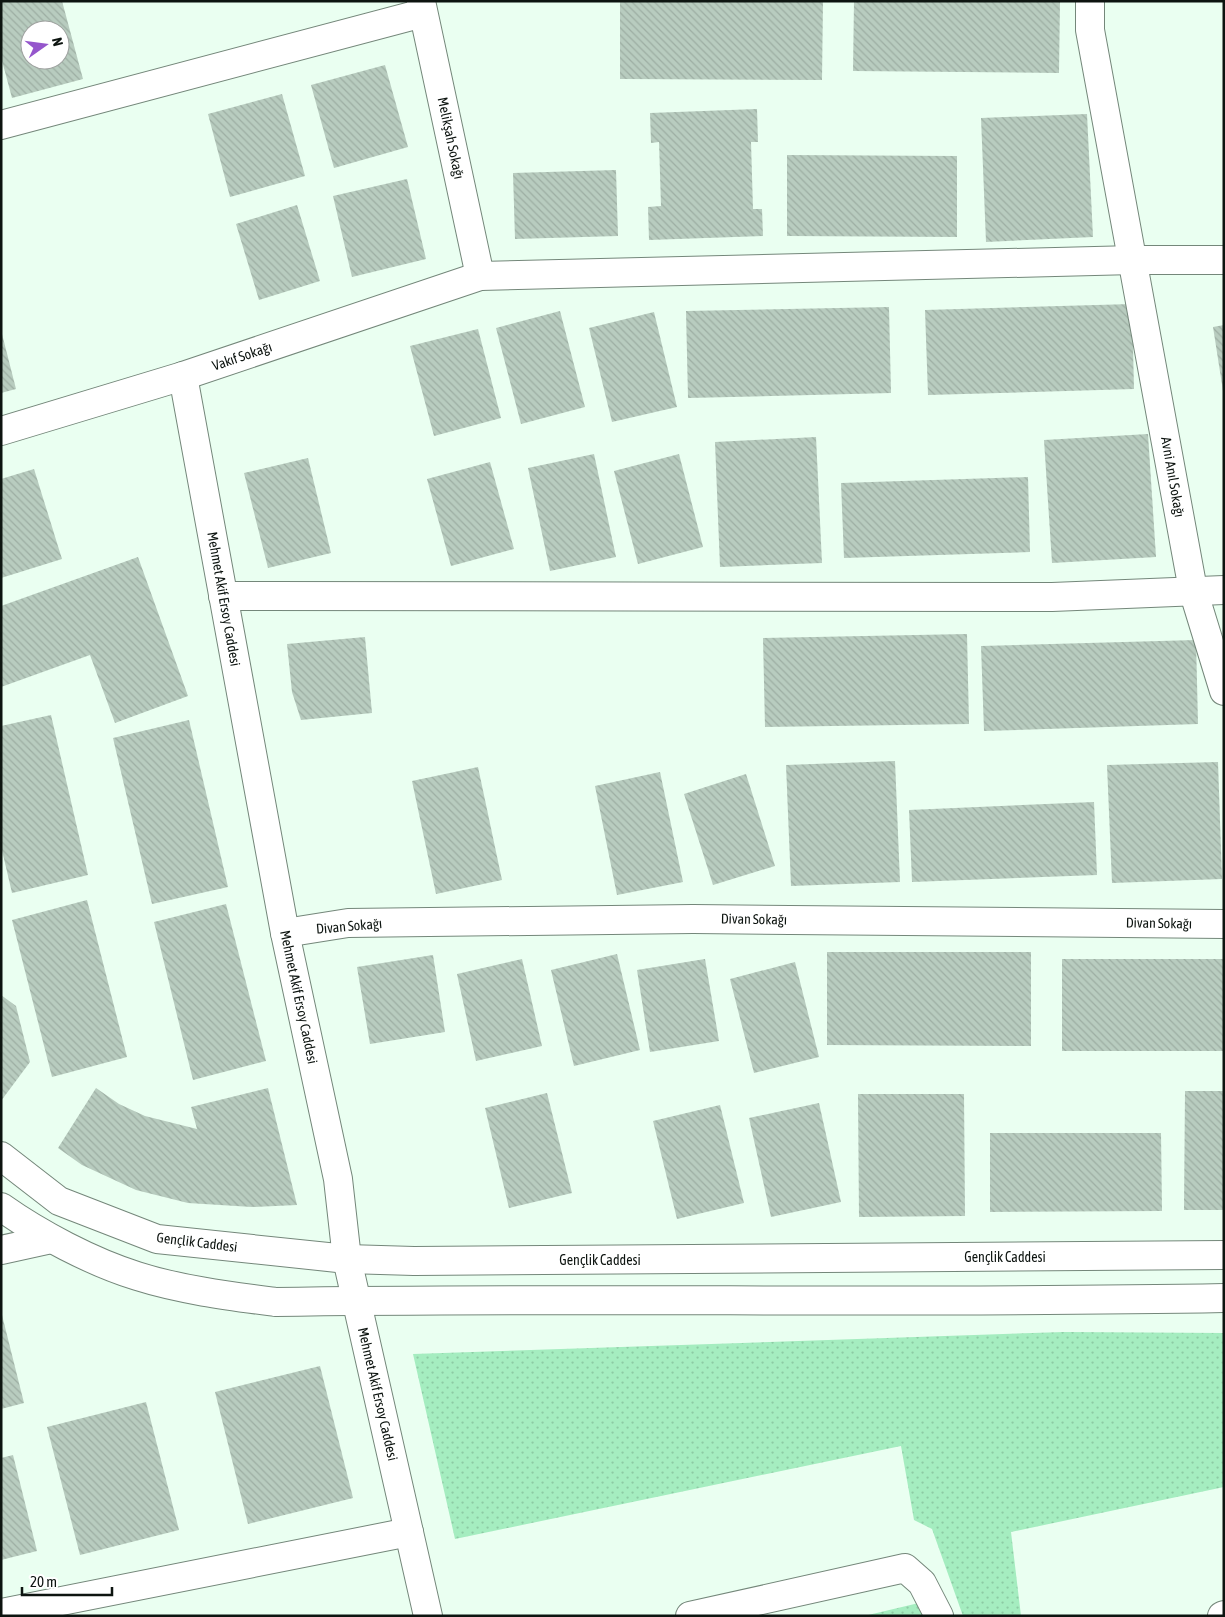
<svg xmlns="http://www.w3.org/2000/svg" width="1225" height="1617" font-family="'Asap Condensed',sans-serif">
<defs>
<pattern id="grass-dots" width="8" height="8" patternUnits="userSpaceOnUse" patternTransform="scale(1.25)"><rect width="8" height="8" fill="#a5edc0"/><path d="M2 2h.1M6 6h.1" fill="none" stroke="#8dcaa4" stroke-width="1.8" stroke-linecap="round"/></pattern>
<pattern id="building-back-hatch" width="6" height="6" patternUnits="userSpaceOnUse" patternTransform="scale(1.25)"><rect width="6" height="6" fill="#b8ccbf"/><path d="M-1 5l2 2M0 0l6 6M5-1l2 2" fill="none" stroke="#9daea3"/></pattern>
</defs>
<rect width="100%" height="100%" fill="#eafff1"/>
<g fill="url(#grass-dots)">
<path d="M1064,1332L1224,1333V1487L1011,1532L1021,1616H963L932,1529L914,1520L901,1446L455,1539L413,1354Z"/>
<path d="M923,1602L930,1616H864Z"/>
</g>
<g fill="url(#building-back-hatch)" fill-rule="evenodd">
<path d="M1,1H62L83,79L12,98L1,57ZM30,30H60V60H30Z"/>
<path d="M620,1H823L822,80L620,79Z"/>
<path d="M854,1H1060L1059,73L853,71Z"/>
<path d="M385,65L408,147L334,168L311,85Z"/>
<path d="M282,94L305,176L230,197L208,114Z"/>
<path d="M757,109L758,142H751L753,209H762L763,236L649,240L648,207L661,206L659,142L651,143L650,113Z"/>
<path d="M1087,114L1093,237L986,242L981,118Z"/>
<path d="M787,155L957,156V237L787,236Z"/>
<path d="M616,170L618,236L515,239L513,173Z"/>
<path d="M407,179L426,259L352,277L333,196Z"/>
<path d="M297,205L320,281L259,300L236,224Z"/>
<path d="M1132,304L1134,389L928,395L925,310Z"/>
<path d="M889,307L891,393L688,398L686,311Z"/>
<path d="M560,311L585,407L521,424L496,328Z"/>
<path d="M654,312L677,407L612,422L589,328Z"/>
<path d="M1224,325V391H1223L1213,327Z"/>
<path d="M478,329L501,418L434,436L410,346Z"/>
<path d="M1,330L16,389L1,393Z"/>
<path d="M1148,434L1156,557L1052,563L1044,440Z"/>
<path d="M816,437L822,563L720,567L715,442Z"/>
<path d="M594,454L616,557L550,571L528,468Z"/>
<path d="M679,454L703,547L638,564L614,471Z"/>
<path d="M308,458L331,553L268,568L244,473Z"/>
<path d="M490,462L514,549L451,566L427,479Z"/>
<path d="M34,469L62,559L1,578V479Z"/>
<path d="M1028,477L1030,552L844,558L841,483Z"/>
<path d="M138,557L188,696L115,723L90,655L1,687V606Z"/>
<path d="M967,634L969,724L765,727L763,638Z"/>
<path d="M365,637L372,713L301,720L292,692L287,644Z"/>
<path d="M1196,640L1198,724L984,731L981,646Z"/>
<path d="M51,715L88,875L12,893L1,846V726Z"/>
<path d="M189,720L228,887L152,904L113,738Z"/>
<path d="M895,761L900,882L791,886L786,765Z"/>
<path d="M1218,762L1222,879L1112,883L1107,765Z"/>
<path d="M478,767L502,880L436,894L412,781Z"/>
<path d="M660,772L683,882L617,895L595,786Z"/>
<path d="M746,774L775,866L713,885L684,794Z"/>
<path d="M1094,802L1097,875L912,882L909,810Z"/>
<path d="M87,900L127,1057L52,1077L12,920Z"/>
<path d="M226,904L266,1061L193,1080L154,922Z"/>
<path d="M827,952H1031V1046L827,1045Z"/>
<path d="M617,954L640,1050L574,1066L551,970Z"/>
<path d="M433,955L445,1032L370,1044L357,967Z"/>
<path d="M522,959L542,1046L476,1061L457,974Z"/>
<path d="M705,959L719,1041L650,1052L637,970Z"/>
<rect x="1062" y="959" width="162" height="92"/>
<path d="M795,962L819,1057L754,1073L730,979Z"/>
<path d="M1,995L16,1006L30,1062L1,1101Z"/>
<path d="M96,1088L119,1104L145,1116L197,1129L191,1107L268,1088L297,1205L252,1207L188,1203L136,1190L82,1165L58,1148Z"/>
<path d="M1185,1091H1224V1210H1184Z"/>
<path d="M547,1093L572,1193L509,1208L485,1108Z"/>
<path d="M858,1094H964L965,1216L859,1217Z"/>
<path d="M819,1103L841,1202L771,1217L749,1118Z"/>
<path d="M720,1105L744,1203L677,1219L653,1121Z"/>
<path d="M990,1133H1161L1162,1211L990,1212Z"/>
<path d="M1,1311L24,1403L1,1409Z"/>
<path d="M320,1366L353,1498L248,1524L215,1392Z"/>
<path d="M146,1402L179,1530L80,1555L47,1427Z"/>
<path d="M13,1455L37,1551L1,1560V1458Z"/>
</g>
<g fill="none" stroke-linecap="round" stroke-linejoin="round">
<defs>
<g id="minor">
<path d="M421,1L480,276"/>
<path d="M1090,1V30L1193,590L1224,691"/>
<path d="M1,125L423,13"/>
<path d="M183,376L285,933L338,1179L347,1259L428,1616"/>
<path d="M1,431L183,376L480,276L1134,260H1224"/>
<path d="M223,596L1052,597L1224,590"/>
<path d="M285,933L348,923L693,919L1224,924"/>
<path d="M1,1156L59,1201L157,1239L347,1259L414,1261L1224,1255"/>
<path d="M1,1207C39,1234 92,1262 137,1276C181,1290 229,1296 275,1302C591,1297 908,1304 1224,1298"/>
<path d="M1,1250L51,1239"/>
<path d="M1,1613L409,1532"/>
<path d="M690,1616L905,1568L922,1583L939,1616"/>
<path d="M1222,1616L1224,1615"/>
</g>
</defs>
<use href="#minor" stroke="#74877a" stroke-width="30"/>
<use href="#minor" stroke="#fff" stroke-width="28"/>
</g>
<g text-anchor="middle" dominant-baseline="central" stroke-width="5" stroke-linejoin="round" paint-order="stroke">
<g font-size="14" fill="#0d1410" stroke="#fff">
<text transform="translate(451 138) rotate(78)">Melikşah Sokağı</text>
<text transform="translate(242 356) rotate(-19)">Vakıf Sokağı</text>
<text transform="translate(1173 477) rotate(80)">Avni Anıl Sokağı</text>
<text transform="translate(224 599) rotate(80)">Mehmet Akif Ersoy Caddesi</text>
<text transform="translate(754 919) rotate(1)">Divan Sokağı</text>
<text transform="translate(1159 923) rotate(1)">Divan Sokağı</text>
<text transform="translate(349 926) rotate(-5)">Divan Sokağı</text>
<text transform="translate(299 997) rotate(78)">Mehmet Akif Ersoy Caddesi</text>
<text transform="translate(197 1242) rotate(7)">Gençlik Caddesi</text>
<text x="1005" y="1257">Gençlik Caddesi</text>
<text x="600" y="1260">Gençlik Caddesi</text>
<text transform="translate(378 1394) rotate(77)">Mehmet Akif Ersoy Caddesi</text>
</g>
</g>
<rect width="1225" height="1617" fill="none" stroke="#0d1410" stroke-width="5"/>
<g transform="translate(45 45) rotate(76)"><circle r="24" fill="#ffffff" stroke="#9ea19f"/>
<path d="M0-4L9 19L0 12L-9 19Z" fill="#9556cc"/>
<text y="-8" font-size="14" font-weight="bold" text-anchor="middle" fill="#0d1410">N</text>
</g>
<path d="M22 1587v8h90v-8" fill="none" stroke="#0d1410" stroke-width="2.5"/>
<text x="30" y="1587" font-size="15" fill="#0d1410" stroke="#ffffff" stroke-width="4" paint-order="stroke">20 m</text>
</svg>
